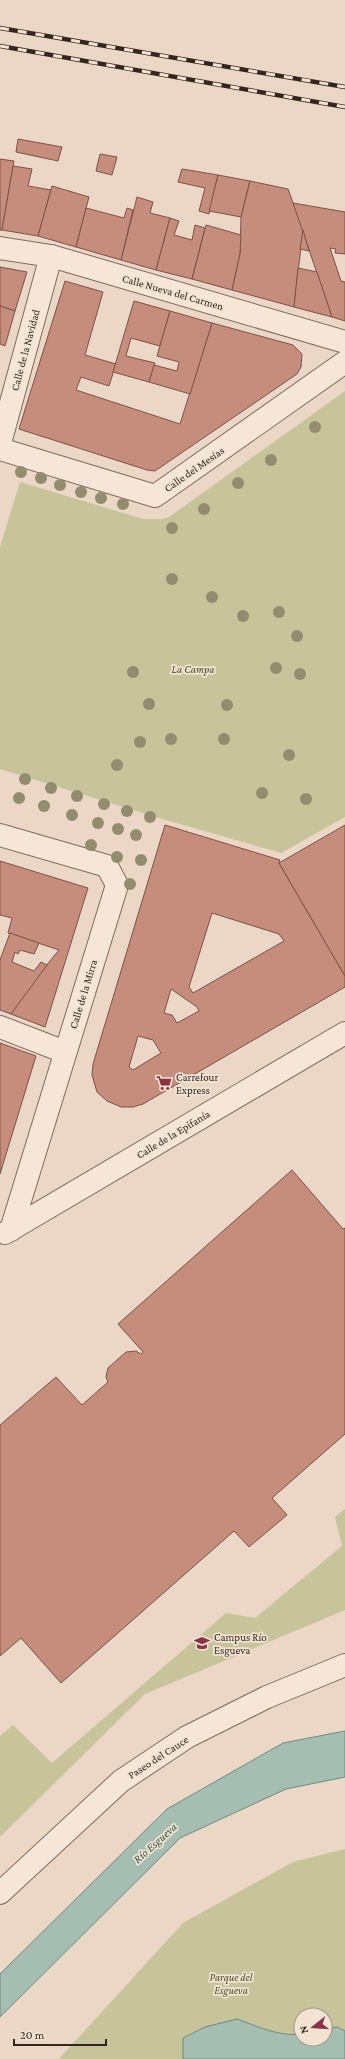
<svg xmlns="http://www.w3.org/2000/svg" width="345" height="2059" font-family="'Crimson Pro',serif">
<rect width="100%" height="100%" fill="#ead7c5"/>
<g fill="#c7c39a" fill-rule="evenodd">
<path d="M345,391V817L281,853L159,818L0,769V547L20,482L143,519H162L169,517Z"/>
<path d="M345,1509V1610L145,1694L0,1837V1736L13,1725L52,1763L226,1613L255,1618L342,1546L335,1517Z"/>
<path d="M345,1849V2059H59L183,1923L293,1862ZM301,2015H325V2039H301Z"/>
</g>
<g fill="#a6bdb2" stroke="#6e8b7e">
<path d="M345,1731V1777L286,1789L180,1838L0,2017V1974L167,1809L283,1743Z"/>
<path d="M237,2019C257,2026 279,2037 301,2034V2039H325V2029L337,2027L345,2031V2059H183V2038L205,2027Z"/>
</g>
<g fill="#c48d7e" stroke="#805045" fill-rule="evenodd">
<path d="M18,139L62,147L58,161L16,152Z"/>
<path d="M100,154L117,157L112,175L96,171Z"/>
<path d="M0,159L14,161L2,230H0Z"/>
<path d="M13,166L32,169L28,186L51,190L38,236L2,230Z"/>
<path d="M182,169L218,175L209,214L199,211L205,188L178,182Z"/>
<path d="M218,175L250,181L241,217L209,211Z"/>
<path d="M250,181L288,189L303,230L294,307L232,290L240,253L241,217Z"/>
<path d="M52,186L89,197L76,247L38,236Z"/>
<path d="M137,197L153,202L150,213L170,218L156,270L121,260Z"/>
<path d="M293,203L345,212V254L335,253L336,249L330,248L341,281L345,282V321L332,317Z"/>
<path d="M86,208L124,218L127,208L133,210L121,260L76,247Z"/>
<path d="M170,218L179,221L174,235L192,240L195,225L205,228L192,279L156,270Z"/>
<path d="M206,225L241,235L240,253L232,290L192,279Z"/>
<path d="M303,230L309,251L300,249Z"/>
<path d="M0,267L27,272L15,311L0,306Z"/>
<path d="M298,268L317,272L332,317L294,307Z"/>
<path d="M65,281L103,292L85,355L116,364L109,386L81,377L76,390L180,424L212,323L293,345L302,354L301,367L297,374L155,471L147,470L19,429Z"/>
<path d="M134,301L170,311L160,346L131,338L126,356L155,363L149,382L113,372Z"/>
<path d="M0,306L15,311L5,346L0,344Z"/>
<path d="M170,311L212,323L190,394L149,382L154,365L177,371L179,362L157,356Z"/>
<path d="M165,825L280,860L279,863L345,976V987L143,1104L133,1107H121L107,1101L97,1092L92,1075L93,1064ZM212,913L279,934L284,941L193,993L189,987ZM171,989L197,1007L199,1011L177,1023L172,1015L164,1013ZM138,1036L153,1040L161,1053L133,1070L129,1067Z"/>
<path d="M345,825V976L279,863Z"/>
<path d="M0,861L88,888L45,1027L11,1014L30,985L59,950L8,933L12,918L0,915Z"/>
<path d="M10,933L39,943L34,954L20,950L18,954L15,952L12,962L34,971L41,962L47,965L11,1014L0,1010V960Z"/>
<path d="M0,1043L36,1056L0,1174Z"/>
<path d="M292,1170L343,1229L345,1228V1434L272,1498L287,1515L249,1547L234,1531L61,1683L21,1638L0,1656V1425L56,1377L82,1405L108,1382L106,1377L108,1368L126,1352L136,1351L141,1354L143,1352L118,1324Z"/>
</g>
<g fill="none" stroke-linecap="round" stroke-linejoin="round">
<defs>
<g id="minor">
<path d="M0,248L51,256L345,342"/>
<path d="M0,443L51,256"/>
<path d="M0,449L155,496L345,362"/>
<path d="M0,835L107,866L117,885L11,1230"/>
<path d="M0,1027L65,1052"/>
<path d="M5,1233L345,1033"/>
<path d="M0,1893L121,1781L187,1737L267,1697L345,1665"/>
</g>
</defs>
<use href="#minor" stroke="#83695c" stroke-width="24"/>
<use href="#minor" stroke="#f5e6d7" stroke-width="22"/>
<defs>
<g id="rail">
<path d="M0,28L345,87"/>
<path d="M0,46L345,107"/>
</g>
</defs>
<use href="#rail" stroke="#34251f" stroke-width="4.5"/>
<use href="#rail" stroke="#f2e3d3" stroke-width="3" stroke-dasharray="9" stroke-linecap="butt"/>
</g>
<g fill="#948c6f">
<circle cx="315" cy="427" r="6"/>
<circle cx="271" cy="460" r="6"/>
<circle cx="21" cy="472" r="6"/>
<circle cx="41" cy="478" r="6"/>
<circle cx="238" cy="483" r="6"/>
<circle cx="60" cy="485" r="6"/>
<circle cx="81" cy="492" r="6"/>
<circle cx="101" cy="498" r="6"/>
<circle cx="123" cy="504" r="6"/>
<circle cx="204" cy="509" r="6"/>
<circle cx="172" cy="528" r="6"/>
<circle cx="172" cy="579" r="6"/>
<circle cx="212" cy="597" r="6"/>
<circle cx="279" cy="612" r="6"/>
<circle cx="243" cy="616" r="6"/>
<circle cx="297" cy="636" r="6"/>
<circle cx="276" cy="668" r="6"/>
<circle cx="133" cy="672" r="6"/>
<circle cx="300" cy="674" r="6"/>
<circle cx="149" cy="704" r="6"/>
<circle cx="227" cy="705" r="6"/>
<circle cx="171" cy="739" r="6"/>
<circle cx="224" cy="739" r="6"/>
<circle cx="140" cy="742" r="6"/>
<circle cx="289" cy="755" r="6"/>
<circle cx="117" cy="765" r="6"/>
<circle cx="25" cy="779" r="6"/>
<circle cx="51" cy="788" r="6"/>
<circle cx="262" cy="793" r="6"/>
<circle cx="77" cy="796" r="6"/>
<circle cx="19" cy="798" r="6"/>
<circle cx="306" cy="799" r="6"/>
<circle cx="104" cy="804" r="6"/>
<circle cx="44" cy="806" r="6"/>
<circle cx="127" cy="811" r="6"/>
<circle cx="72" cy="815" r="6"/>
<circle cx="150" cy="817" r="6"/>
<circle cx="98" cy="823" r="6"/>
<circle cx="118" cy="829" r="6"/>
<circle cx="136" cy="835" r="6"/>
<circle cx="91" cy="845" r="6"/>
<circle cx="117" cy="857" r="6"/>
<circle cx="141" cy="860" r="6"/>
<circle cx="130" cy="884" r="6"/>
</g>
<defs>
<symbol id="supermarket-bare" viewBox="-9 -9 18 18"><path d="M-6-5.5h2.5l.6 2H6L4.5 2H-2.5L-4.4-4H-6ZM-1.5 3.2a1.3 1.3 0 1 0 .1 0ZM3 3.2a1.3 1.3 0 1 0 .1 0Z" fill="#8c3245" stroke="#f2e3d3" stroke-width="2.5" paint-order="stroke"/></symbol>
<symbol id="university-bare" viewBox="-9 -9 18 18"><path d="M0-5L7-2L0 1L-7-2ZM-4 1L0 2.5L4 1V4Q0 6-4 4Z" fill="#8c3245" stroke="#f2e3d3" stroke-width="2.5" paint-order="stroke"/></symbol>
</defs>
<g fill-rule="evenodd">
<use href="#supermarket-bare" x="153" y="1072" width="22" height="22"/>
<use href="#university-bare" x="191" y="1632" width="22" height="22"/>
</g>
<g text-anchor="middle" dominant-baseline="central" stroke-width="3.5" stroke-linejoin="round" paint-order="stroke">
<g font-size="11" fill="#34251f" stroke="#f2e3d3">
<text transform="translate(173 292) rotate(16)">Calle Nueva del Carmen</text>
<text transform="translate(25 350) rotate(-75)">Calle de la Navidad</text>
<text transform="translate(194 469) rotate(-35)">Calle del Mesías</text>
<text transform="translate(83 994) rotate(-73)">Calle de la Mirra</text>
<text transform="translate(173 1134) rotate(-31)">Calle de la Epifanía</text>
<text transform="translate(158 1757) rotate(-33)">Paseo del Cauce</text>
</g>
<g font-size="11" font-style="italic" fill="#4d4f28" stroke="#f2e3d3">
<text x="193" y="669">La Campa</text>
<text x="231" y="1977">Parque del<tspan x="231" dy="13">Esgueva</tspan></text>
</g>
<g font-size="11" fill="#34251f" stroke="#f2e3d3" text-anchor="start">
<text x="176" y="1077">Carrefour<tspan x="176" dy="13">Express</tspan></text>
<text x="214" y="1637">Campus Río<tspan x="214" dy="13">Esgueva</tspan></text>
</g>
<g font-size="12" font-style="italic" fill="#305349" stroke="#f2e3d3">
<text transform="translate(155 1843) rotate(-42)">Río Esgueva</text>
</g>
</g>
<g transform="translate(313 2027) rotate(253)"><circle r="19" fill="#f2e3d3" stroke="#a6978b"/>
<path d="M0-3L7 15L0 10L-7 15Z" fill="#8c3245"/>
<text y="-6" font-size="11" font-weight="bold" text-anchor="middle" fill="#34251f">N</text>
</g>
<path d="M14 2039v6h92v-6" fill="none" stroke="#34251f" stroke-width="2"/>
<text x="20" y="2039" font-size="12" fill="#34251f" stroke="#f2e3d3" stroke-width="3" paint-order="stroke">20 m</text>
</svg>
